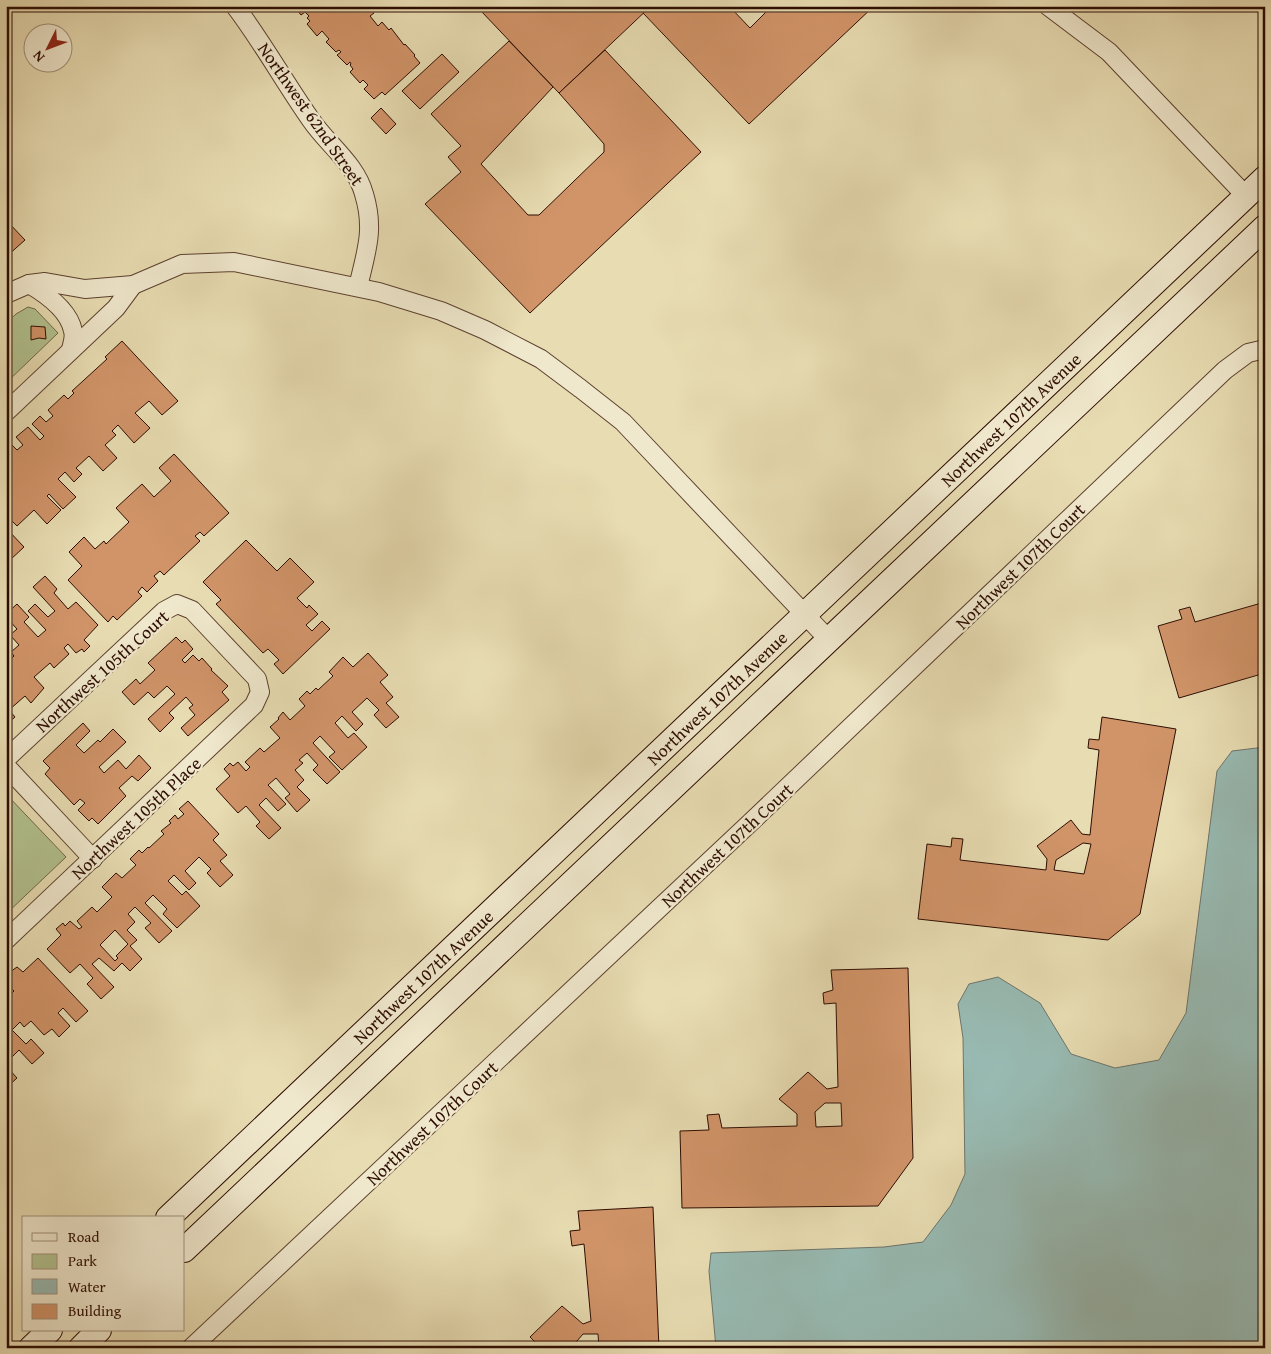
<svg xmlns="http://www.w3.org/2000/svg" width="1271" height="1354" font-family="'Gentium Book Plus',serif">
<rect width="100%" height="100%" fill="#e8dcb2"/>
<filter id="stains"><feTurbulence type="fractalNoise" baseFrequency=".004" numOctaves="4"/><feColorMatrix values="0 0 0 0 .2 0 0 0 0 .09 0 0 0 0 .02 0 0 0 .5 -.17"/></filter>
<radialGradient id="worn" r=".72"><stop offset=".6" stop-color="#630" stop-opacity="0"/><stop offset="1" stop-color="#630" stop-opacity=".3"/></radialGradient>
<g fill="#b2c18f" stroke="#706748">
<path d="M28,307L35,309L58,333L6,383V323L16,314Z"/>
<path d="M6,794L66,857L6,914Z"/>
</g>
<path fill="#98bab2" stroke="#6d756c" d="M1265,747V1348H716L709,1271L711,1253L884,1247L923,1242L951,1205L965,1174L963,1038L958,1004L969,984L998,977L1040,1003L1071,1054L1115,1068L1159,1060L1186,1013L1217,771L1232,751Z"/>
<g fill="#d19469" stroke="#2d0d02" fill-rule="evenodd">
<path d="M294,6H368L374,13L370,16L378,26L382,22L389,30L391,28L404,45L405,44L415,55L414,56L420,63L385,95L382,92L374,99L364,89L368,85L363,80L360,83L350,72L353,69L350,65L351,64L350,62L347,65L337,55L341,52L339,50L336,52L326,42L329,39L322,31L317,36L307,24L310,21L307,18L309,16L305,12L301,15Z"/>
<path d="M486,6H651L559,93L481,11Z"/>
<path d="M651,6H729L750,28L772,6H874L749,124L643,13Z"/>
<path d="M509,41L553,87L481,164L528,215H539L604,152V144L559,93L605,50L701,152L530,313L425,204L461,172L448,157L461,146L431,114Z"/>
<path d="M442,54L459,72L420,109L402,91Z"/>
<path d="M381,108L396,124L386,134L371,118Z"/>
<path d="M6,220L25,240L7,256L6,254Z"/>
<path d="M31,326L45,327L46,339L39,338L31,340Z"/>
<path d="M122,341L178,401L162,415L149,401L135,413L150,428L134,443L118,425L112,431L116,435L105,445L117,458L103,471L89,456L76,468L82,474L74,482L65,472L58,479L76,497L63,509L49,494L47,496L61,510L47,524L34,510L17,526L6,515V446L10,443L17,450L23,445L16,437L28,427L40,440L44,436L32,424L40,416L46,422L53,416L48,410L64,395L68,399L74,393L72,391L107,359L105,357Z"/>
<path d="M174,454L229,513L204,536L200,532L195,536L200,541L164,575L160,571L154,576L158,581L147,592L142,587L138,592L142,596L117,620L113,616L108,622L68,580L82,566L69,552L84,537L95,549L104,541L106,544L129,522L116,508L142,484L154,497L171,481L159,468Z"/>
<path d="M6,528L24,547L9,561L6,559Z"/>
<path d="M246,540L277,571L290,558L314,582L297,598L307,608L309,605L318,614L306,625L312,631L322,621L330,629L283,674L274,664L279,660L268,649L263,653L216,604L221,600L203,582Z"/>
<path d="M45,576L57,589L54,593L68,609L76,602L98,625L84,640L90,646L84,652L82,649L76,653L68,644L64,648L69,654L54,668L50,663L34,677L44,688L31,703L25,696L9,710L15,717L7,724L6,660L8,662L14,656L11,652L19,645L10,635L17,629L6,617V614L17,604L29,617L24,622L38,637L46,630L28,611L35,604L48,617L55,611L33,587Z"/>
<path d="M1265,602V673L1179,698L1158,626L1182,619L1179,610L1190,607L1195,622Z"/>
<path d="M176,637L182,643L185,640L193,649L182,660L185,663L193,655L199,661L202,658L212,669L211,670L228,686L222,692L229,700L188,736L181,728L195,715L189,708L193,705L186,697L169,713L174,718L160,732L148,719L175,694L167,686L154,698L148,692L134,705L122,692L136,679L140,684L155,670L148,663Z"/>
<path d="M368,653L388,675L380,682L393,697L386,703L399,717L386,728L374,715L379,710L367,698L352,712L363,724L356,731L342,716L335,723L348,738L354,733L367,747L342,770L329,757L335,752L320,736L313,743L340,772L327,784L313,770L318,765L307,753L299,760L303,763L295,770L304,780L297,787L310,800L297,812L285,798L290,794L276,778L268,785L286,804L278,811L266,798L259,805L281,828L269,839L256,826L260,822L246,806L238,813L216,789L230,776L224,769L230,763L233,766L238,762L246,771L250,767L245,762L260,748L264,752L280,738L270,727L279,719L278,718L283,712L290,720L305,706L299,699L307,691L310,694L316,688L318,690L333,676L329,672L343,657L353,667Z"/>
<path d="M1102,717L1176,729L1140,914L1108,940L918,919L927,844L951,847L952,838L963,839L960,860L1046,870L1047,859L1037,846L1071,820L1082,834L1090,835L1099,750L1088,748L1089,739L1099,740ZM1083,843L1091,844L1084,874L1054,870L1056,860Z"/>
<path d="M83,723L90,731L76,745L84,753L98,740L100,742L113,729L126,742L99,767L104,773L118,760L126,769L139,755L151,768L138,781L132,776L119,788L126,796L98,824L92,818L89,821L78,810L85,803L80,799L74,805L45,774L50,768L43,761Z"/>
<path d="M188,801L219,834L213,840L227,855L220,861L233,875L220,887L207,873L211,869L199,857L185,871L196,883L189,890L174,875L168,881L182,895L186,891L200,906L177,928L163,914L167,909L153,895L145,903L172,931L159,943L145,928L151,923L135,907L128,914L135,922L127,930L137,940L130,946L142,959L130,971L122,963L114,971L99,958L92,964L114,987L101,999L87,984L93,978L80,964L70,973L47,949L61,935L56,929L63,923L65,926L70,921L79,929L82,927L77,921L92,907L97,912L112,897L102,887L116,873L122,878L136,865L130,859L139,850L142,853L148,847L149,848L164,834L161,831L171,823L169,821L175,815L178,819L184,814L179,809ZM115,930L128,944L116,956L118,958L115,961L100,945Z"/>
<path d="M38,958L88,1011L76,1022L63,1008L58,1013L70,1026L59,1037L52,1029L44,1035L31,1021L24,1027L20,1022L12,1030L26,1044L31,1039L44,1053L32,1064L19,1050L12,1057L6,1051V992L10,995L14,991L6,983V975L17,967L23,972Z"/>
<path d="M908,968L913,1158L878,1206L682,1208L680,1131L709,1130L707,1115L719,1114L722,1128L797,1126V1114L779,1099L808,1072L827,1089L838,1087L836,1003L824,1004L823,993L833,990L831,970ZM825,1103H841L842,1126L816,1127L815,1112Z"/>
<path d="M6,1066L17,1078L6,1088Z"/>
<path d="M653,1207L659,1348H599L598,1334H583L571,1348H541L530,1337L562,1306L583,1324L591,1321L584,1244L572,1246L570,1231L580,1230L578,1211Z"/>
</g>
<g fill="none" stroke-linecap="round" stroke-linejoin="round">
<defs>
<g id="minor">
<path d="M235,6C263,43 285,83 311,120C328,145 356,164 364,194C375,230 366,252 358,287"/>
<path d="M1048,6L1109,52L1246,196"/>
<path d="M29,284C46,294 69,310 73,331C75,337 72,344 71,350"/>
<path d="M6,294L29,284L45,282L85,289L133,285L182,264L234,262L379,292L441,311L485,330L541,359L581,389L623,422L829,640"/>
<path d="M6,412L116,308L133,285"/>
<path d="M6,759L164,611L177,604L192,610L257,679L260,692L254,705L6,940"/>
<path d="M6,766L93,859"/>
<path d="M191,1348L751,822L1225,370L1248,353L1265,349"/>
</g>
<g id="secondary">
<path id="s1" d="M168,1218L1265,178"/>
<path d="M184,1250L1265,227"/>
<path d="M31,1348L50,1330"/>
<path d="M81,1348L99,1330"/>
</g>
</defs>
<use href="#minor" stroke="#5c412e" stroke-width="20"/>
<use href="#secondary" stroke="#2d0d02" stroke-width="26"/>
<use href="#minor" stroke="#f0e8cd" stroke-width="18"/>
<use href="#secondary" stroke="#f0e8cd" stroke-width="24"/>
</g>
<g text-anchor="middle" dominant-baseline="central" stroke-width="4.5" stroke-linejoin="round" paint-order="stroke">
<g font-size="18" fill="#2d0d02" stroke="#f0e8cd">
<text transform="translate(311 114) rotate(55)">Northwest 62nd Street</text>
<text stroke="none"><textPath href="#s1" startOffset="1161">Northwest 107th Avenue</textPath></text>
<text transform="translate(1020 566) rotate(-44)">Northwest 107th Court</text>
<text transform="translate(102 671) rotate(-42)">Northwest 105th Court</text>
<text stroke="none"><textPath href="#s1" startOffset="756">Northwest 107th Avenue</textPath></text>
<text transform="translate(136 818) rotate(-43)">Northwest 105th Place</text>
<text transform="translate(727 845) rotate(-43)">Northwest 107th Court</text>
<text stroke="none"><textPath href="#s1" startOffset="351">Northwest 107th Avenue</textPath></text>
<text transform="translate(432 1123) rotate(-43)">Northwest 107th Court</text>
</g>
</g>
<rect width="1271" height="1354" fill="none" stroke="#e8dcb2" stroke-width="25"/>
<rect x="8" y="8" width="1256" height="1339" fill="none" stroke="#2d0d02" stroke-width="2.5"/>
<rect x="12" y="12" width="1246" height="1329" fill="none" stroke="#2d0d02"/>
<rect x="22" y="1216" width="162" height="115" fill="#f0e8cd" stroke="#a2907c"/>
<rect x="32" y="1233" width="25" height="8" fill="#f0e8cd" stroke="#a2907c"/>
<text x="68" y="1242" font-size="15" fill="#2d0d02">Road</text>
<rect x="32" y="1254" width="25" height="15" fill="#b2c18f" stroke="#a2907c"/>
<text x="68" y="1266" font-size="15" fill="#2d0d02">Park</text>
<rect x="32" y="1279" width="25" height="15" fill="#98bab2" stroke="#a2907c"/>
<text x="68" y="1292" font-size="15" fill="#2d0d02">Water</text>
<rect x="32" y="1304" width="25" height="15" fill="#d19469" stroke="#a2907c"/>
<text x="68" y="1316" font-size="15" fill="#2d0d02">Building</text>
<g transform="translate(48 48) rotate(228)"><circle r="24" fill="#f0e8cd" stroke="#a2907c"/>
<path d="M0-4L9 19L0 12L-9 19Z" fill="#8f2418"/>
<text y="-8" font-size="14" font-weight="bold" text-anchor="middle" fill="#2d0d02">N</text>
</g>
<rect width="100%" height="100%" filter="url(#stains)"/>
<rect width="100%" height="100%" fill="url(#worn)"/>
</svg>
